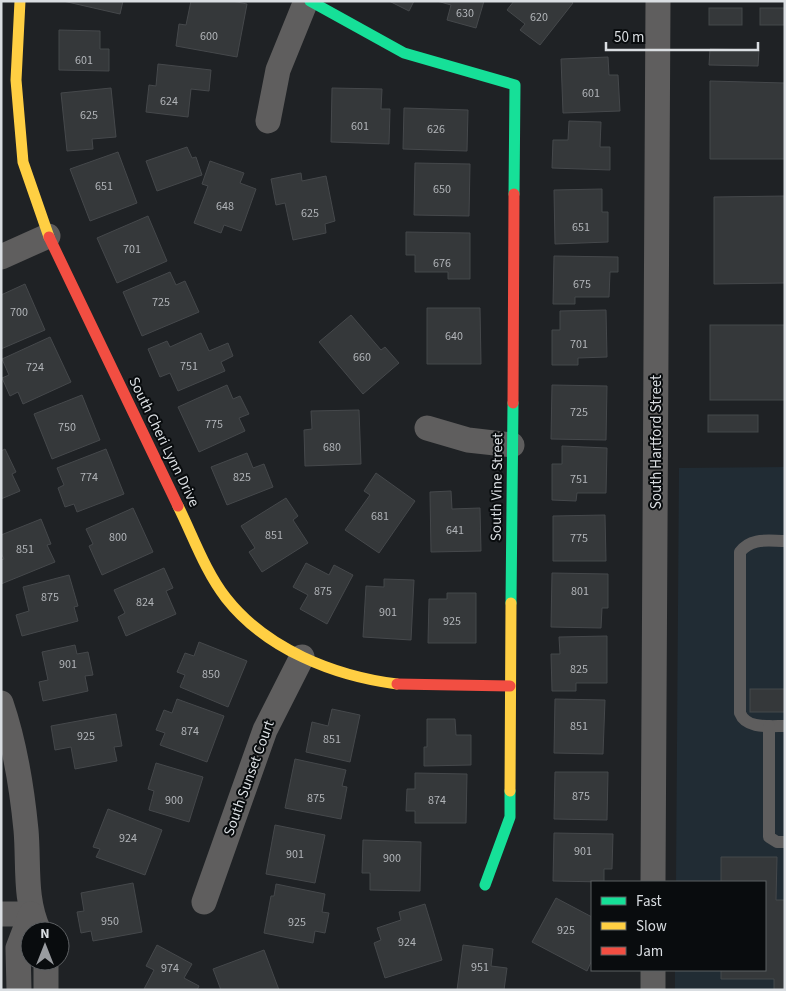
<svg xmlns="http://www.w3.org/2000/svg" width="786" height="991" font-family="'Source Sans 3',sans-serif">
<rect width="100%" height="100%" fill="#1f2225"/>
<path fill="#212c34" d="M785,467V990H675V970H765V882H676L679,468Z"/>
<g fill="#35383a" stroke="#45484b">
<path d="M63,1H123L120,14Z"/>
<path d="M191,1H232L247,4L237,57L176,46L179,24L186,25Z"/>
<path d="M389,1H414L409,11Z"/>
<path d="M437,1H484L476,28L447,20L451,5Z"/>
<path d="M514,1H571L573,3L540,45L520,30L525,24L507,10Z"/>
<rect x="709" y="8" width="33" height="17"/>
<rect x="760" y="8" width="25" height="17"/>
<path d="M59,30L100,31V49H109V71L59,70Z"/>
<path d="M710,49L759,50L758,66L709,65Z"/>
<path d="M608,57L609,75H618L620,111L563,113L561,59Z"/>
<path d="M158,64L211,70L209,91L191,89L188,117L146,112L149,85L156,86Z"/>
<path d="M710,81L785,83V159H710Z"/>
<path d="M111,88L116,137L92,139L93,149L67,151L61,93Z"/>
<path d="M332,88L382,89L381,109H390L389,144L331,142Z"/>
<path d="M404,108L468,110L467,151L403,149Z"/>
<path d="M569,121L601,122L600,147H610V170L552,168L553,140H568Z"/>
<path d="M187,147L192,158L196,157L202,175L157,191L146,161Z"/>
<path d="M118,152L137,203L90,221L70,169Z"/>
<path d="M210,161L244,173L240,183L256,189L241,231L224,225L221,233L194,223L208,186L202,184Z"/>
<path d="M415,163L470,164L469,216L414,215Z"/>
<path d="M301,173L302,181L326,176L335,221L325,224L326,233L293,240L285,203L276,205L271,179Z"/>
<path d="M602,189V212H608V242L555,244L554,190Z"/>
<path d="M785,196V283L714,284V197Z"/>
<path d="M148,216L167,261L117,283L97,238Z"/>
<path d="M406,232L470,233V279H448V272H415V255H406Z"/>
<path d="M554,256L618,257V272H610L609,297H575V304H553Z"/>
<path d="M170,272L176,285L185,281L199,312L142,336L123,292Z"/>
<path d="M25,284L45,330L1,349V295Z"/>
<path d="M427,308H480L481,364H427Z"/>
<path d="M606,310L607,357L578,358V365H552V330H560V311Z"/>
<path d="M351,315L381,350L385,347L399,363L363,394L319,342Z"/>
<rect x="710" y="325" width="75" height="75"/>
<path d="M201,333L209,351L228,343L233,356L221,362L225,371L178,391L170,373L160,377L148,349L167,341L170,347Z"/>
<path d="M50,337L71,382L23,404L18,392L10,396L2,378L9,375L2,359Z"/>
<path d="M227,385L233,399L240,396L249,414L239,418L245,431L199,452L178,407Z"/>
<path d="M552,385L607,386L606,440L551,439Z"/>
<path d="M82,395L100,440L52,459L34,414Z"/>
<path d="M359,410L361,464L305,466L304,430L312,429L311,411Z"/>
<rect x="708" y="415" width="50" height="17"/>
<path d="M562,446L607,448L606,493H577L576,501L552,500V464H562Z"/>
<path d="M5,449L16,472L12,474L20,491L1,499V451Z"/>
<path d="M106,449L124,494L77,512L74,504L65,507L58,488L64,485L57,468Z"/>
<path d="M247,453L253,468L264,464L273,487L227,505L211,467Z"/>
<path d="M376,473L415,501L379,553L345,530L370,495L364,491Z"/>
<path d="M451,491L452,509L480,508L481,551L431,552L430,492Z"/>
<path d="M286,498L298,516L293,520L308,543L262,572L249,552L255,548L241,526Z"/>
<path d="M133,508L153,552L102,575L89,546L93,544L86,529Z"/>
<path d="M605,515L606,561H553V516Z"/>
<path d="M41,519L51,544L47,545L55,562L1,584V560L4,559L1,553V535Z"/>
<path d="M306,563L329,575L334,565L353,575L327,624L300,609L308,595L293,587Z"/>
<path d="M164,568L173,588L166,591L176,614L126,636L118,617L125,613L114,590Z"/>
<path d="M552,573L608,574V608H602L601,628L551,627Z"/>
<path d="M69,575L78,606L74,607L78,621L22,636L16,615L29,611L23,587Z"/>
<path d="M384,579L414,580L411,640L363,637L366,586L384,587Z"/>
<path d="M447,593H476V643H428L429,599H447Z"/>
<path d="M607,636V683H576V691H552L551,654H560L559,637Z"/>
<path d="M199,642L247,661L228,707L180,687L185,675L177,672L185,653L194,656Z"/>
<path d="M75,645L77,654L88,652L93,675L85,676L88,691L43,701L39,682L48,680L42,652Z"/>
<rect x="750" y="689" width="35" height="23"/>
<path d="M177,699L224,716L207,762L160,745L165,733L156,730L164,710L172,713Z"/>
<path d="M555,699L605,700L603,754L554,753Z"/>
<path d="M332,709L360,715L350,762L306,752L312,722L328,726Z"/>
<path d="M116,714L122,746L114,747L117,761L75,769L71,747L55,750L51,726Z"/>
<path d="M427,719H455L456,735H471V765L424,766V747H427Z"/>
<path d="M295,759L346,770L342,786L347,787L341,819L285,808Z"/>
<path d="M156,763L203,777L189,822L149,810L154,791L148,789Z"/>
<path d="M555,772H608L607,820L554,819Z"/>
<path d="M415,773L467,774L466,823H415V811H406L407,789H415Z"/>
<path d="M108,809L162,830L145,875L96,857L100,849L93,847Z"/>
<path d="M275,825L325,835L315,883L266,874Z"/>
<path d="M554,833L613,834L612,869H604V882L553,881Z"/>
<path d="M363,840L421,842L420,891L370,890V873H362Z"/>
<path d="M721,857H777L776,900H785V990H774V979H721V970H765V882H721Z"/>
<path d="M133,883L142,932L93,941L91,931L81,933L77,912L84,911L81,893Z"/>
<path d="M276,884L325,894L322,912L329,913L325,933L315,931L313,943L264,933L271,896H274Z"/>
<path d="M556,898L592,917V960L587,971L532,942Z"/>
<path d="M425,904L442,960L385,978L374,943L381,940L377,928L401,920L399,912Z"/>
<path d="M157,945L192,964L184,978L199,986L197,990L144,989L154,970L146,966Z"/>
<path d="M463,945L493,949L491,966L507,968L504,990H457Z"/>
<path d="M264,950L279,990H221L213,969Z"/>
</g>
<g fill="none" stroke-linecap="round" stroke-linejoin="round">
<g stroke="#5f5e5e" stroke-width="12">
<path d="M785,541C769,541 751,537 740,552V713C746,729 769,726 785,726"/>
<path d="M769,726V837L777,842H785"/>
</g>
<g stroke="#5f5e5e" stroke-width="25">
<path d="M268,121L278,70L306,1"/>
<path d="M1,257L48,236"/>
<path d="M427,428L468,440L512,445"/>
<path d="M1,703C14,741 22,789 26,830C29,864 24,900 39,931"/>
<path d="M653,882L658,1"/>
<path d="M204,902L265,730L302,657"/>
<path d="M1,914H31"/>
<path d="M46,961V990"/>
<path d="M19,990L18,948L31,914"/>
<path d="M653,990V970"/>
</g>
<g stroke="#16e098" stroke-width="11">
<path d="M310,1L404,53L515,85L514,194"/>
<path d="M511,603L513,403"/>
<path d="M485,885L510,817V791"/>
</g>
<g stroke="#ffcf43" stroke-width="11">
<path d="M20,1L16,80L23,162L49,237"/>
<path d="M178,506C193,536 205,571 226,598C266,649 334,676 397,684"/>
<path d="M510,791L511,603"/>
</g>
<g stroke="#f24e42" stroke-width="11">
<path d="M49,237L178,506"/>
<path d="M513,403L514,194"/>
<path d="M397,684L510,686"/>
</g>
</g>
<g text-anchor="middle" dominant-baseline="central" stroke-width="4" stroke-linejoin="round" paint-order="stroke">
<g font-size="12" fill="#b1b4b8">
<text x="465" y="13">630</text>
<text x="539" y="17">620</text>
<text x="209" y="36">600</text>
<text x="84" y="60">601</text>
<text x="591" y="93">601</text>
<text x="169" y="101">624</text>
<text x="89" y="115">625</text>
<text x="360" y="126">601</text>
<text x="436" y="129">626</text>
<text x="104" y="186">651</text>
<text x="442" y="189">650</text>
<text x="225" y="206">648</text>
<text x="310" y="213">625</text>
<text x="581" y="227">651</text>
<text x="132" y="249">701</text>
<text x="442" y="263">676</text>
<text x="582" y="284">675</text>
<text x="161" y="302">725</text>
<text x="19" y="312">700</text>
<text x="454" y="336">640</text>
<text x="579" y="344">701</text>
<text x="362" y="357">660</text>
<text x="189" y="366">751</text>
<text x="35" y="367">724</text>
<text x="579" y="412">725</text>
<text x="214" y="424">775</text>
<text x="67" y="427">750</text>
<text x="332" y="447">680</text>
<text x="89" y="477">774</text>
<text x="242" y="477">825</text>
<text x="579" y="479">751</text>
<text x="380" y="516">681</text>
<text x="455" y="530">641</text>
<text x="274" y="535">851</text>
<text x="118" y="537">800</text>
<text x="579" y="538">775</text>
<text x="25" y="549">851</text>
<text x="323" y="591">875</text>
<text x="580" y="591">801</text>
<text x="50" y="597">875</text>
<text x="145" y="602">824</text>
<text x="388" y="612">901</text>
<text x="452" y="621">925</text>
<text x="68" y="664">901</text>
<text x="579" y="669">825</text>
<text x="211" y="674">850</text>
<text x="579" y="726">851</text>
<text x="190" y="731">874</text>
<text x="86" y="736">925</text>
<text x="332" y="739">851</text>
<text x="581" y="796">875</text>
<text x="316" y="798">875</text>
<text x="174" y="800">900</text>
<text x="437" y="800">874</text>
<text x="128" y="838">924</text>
<text x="583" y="851">901</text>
<text x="295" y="854">901</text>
<text x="392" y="858">900</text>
<text x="110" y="921">950</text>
<text x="297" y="922">925</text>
<text x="566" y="930">925</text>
<text x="407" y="942">924</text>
<text x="480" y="967">951</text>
<text x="170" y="968">974</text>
</g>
<g font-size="15" fill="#dadee2" stroke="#090c0e">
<text transform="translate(164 442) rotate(64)">South Cheri Lynn Drive</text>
<text transform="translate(656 442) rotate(-90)">South Hartford Street</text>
<text transform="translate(497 487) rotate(-89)">South Vine Street</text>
<text transform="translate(249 778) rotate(-70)">South Sunset Court</text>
</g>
</g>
<rect width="786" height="991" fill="none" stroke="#dadee2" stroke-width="5"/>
<rect x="591" y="881" width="175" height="90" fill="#090c0e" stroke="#5d6063"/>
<rect x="601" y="897" width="25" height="8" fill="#16e098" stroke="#5d6063"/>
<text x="636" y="906" font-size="15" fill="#dadee2">Fast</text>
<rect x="601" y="922" width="25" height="8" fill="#ffcf43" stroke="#5d6063"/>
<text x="636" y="931" font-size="15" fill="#dadee2">Slow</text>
<rect x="601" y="947" width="25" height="8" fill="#f24e42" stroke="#5d6063"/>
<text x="636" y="956" font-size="15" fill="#dadee2">Jam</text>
<g transform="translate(45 946)"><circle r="24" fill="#090c0e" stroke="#5d6063"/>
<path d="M0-4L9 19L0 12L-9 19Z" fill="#999ca0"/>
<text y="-8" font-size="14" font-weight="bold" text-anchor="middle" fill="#dadee2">N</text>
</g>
<path d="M606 42v8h152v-8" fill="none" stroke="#dadee2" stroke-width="2.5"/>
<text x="614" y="42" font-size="15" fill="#dadee2" stroke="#090c0e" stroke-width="4" paint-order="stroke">50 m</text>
</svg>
